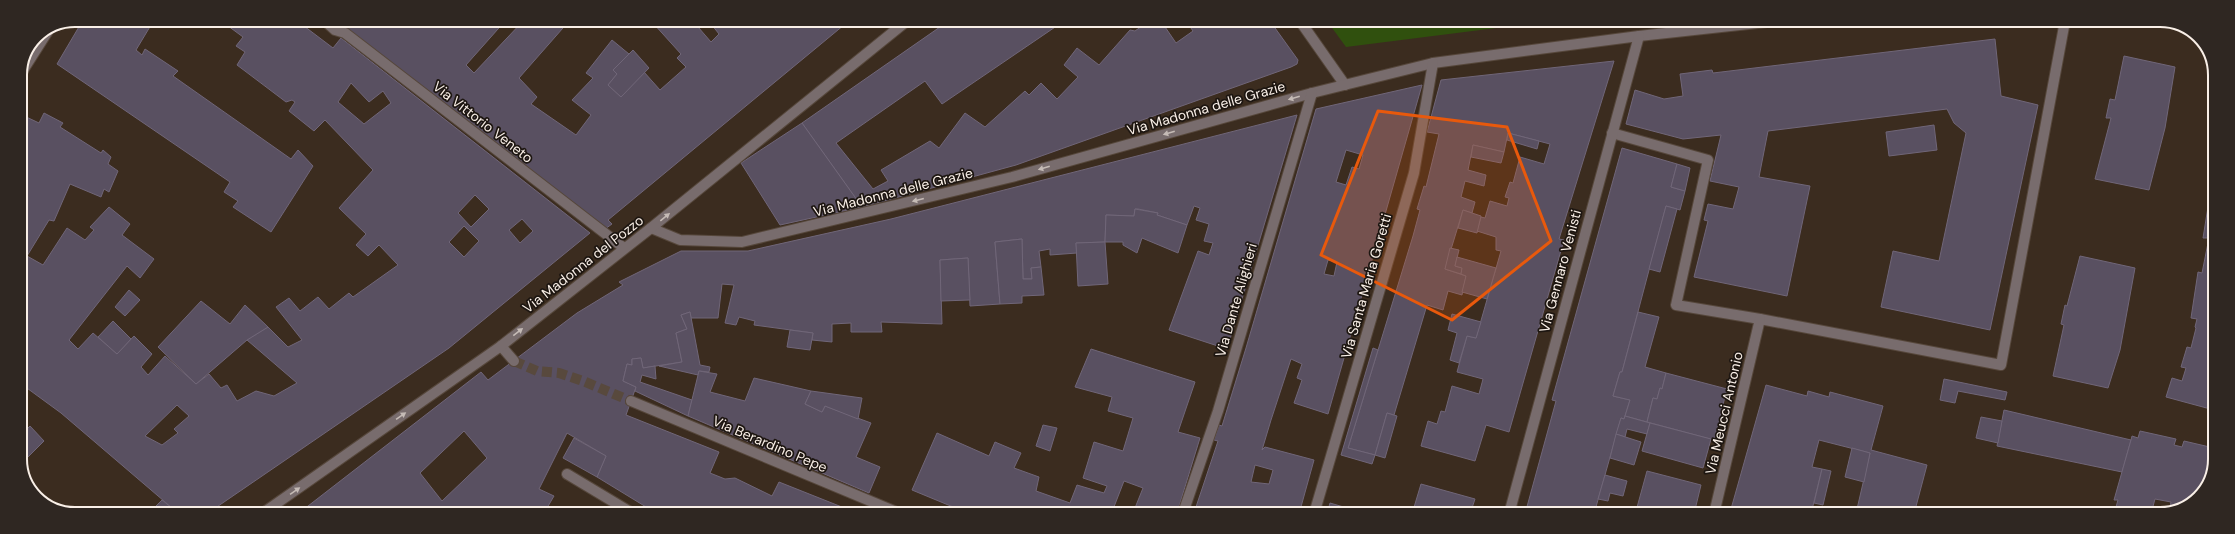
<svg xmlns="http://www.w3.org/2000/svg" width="2235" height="534" font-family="'DM Sans',sans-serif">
<rect width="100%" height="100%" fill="#3b2c1f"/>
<path fill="#30500e" d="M1327,21H1551L1346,47Z"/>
<g fill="#595061" stroke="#706678" fill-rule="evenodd">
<path d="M83,20H154L136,50L142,55L145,49L178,71L173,76L291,159L298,150L313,166L271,232L233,207L238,201L224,192L230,182L57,64Z"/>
<path d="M220,20H296L333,48L341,38L590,233L449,348L208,513H178L61,413L20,383V114L39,123L44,113L63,123L60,127L101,153L103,150L111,157L108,164L118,171L109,192L104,189L101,197L70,184L54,221L49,220L27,256L43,265L67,228L85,240L94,230L90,227L109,207L130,224L122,235L154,259L140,278L127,266L69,340L78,349L93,333L117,354L134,336L152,354L141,367L148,375L165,356L196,384L209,374L221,388L227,385L237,401L256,391L274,396L297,383L247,340L268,327L288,347L302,340L276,307L289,298L300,311L318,297L329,309L349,293L353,297L398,265L379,245L368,256L356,245L366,234L339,208L373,170L325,120L314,131L289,111L295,102L292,100L286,102L237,65L245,52L236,46L243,37ZM351,83L369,102L383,91L391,103L364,124L338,102ZM475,195L489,209L471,227L458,213ZM522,219L533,231L520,243L509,230ZM464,226L479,241L464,257L449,242ZM177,405L189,416L174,429L178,433L162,445L145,436Z"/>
<path d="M337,20H434L439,24L442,20H506L466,65L474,73L524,20H570L519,78L537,97L531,104L576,135L591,115L572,100L593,78L586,73L612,40L629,54L613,70L617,74L608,85L621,97L644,72L660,90L686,67L677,58L681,54L653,23L655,20H692L711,42L719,34L708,20H850L608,220L612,224L605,229Z"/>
<path d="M950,20L1064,21L942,104L925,81L836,143L873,189L888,181L881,170L930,141L939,148L965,113L985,127L1025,91L1029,95L1041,83L1057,99L1078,77L1064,65L1077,48L1099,65L1130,30L1135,31L1149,21H1161L1176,43L1193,31L1186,21H1270L1298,60L1297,64L1291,67L1016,165L862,207L802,123Z"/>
<path d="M1995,39L2001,96L2038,105L1990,330L1881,307L1893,251L1939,261L1966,133L1954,123L1947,109L1768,131L1759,177L1810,186L1787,296L1694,277L1708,221L1704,220L1708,204L1733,209L1739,187L1710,181L1721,135L1683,139L1626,124L1635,90L1664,99L1683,96L1680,74L1712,70L1713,73Z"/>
<path d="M633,50L649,68L621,97L608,85L617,74L613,70Z"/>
<path d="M2124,56L2175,67L2165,128L2149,190L2095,179L2111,118H2106L2110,99L2115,100Z"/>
<path d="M1614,61L1559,239L1564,240L1509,432L1486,425L1475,461L1421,446L1428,421L1437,424L1441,411L1445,412L1452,386L1479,394L1483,379L1457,372L1467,336L1476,338L1501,251L1496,250V237L1477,231L1481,217L1485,218L1490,201L1507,206L1509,198L1505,197L1510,182L1513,183L1520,157L1544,164L1550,144L1508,133L1504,152L1473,145L1468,170L1486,175L1484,186L1465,181L1461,197L1475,202L1472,213L1463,210L1445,269L1466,276L1462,295L1448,291L1443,310L1427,305L1394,415L1387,413L1375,455L1348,448L1413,236L1420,210L1417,209L1424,186L1426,187L1439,134L1427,132L1441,80Z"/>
<path d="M1422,85L1328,414L1294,403L1302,380L1297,378L1302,364L1291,359L1271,420L1262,450L1265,447L1314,460L1299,514L1194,513L1218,441L1214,440L1219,425L1222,426L1246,348L1316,109ZM1346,150L1363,155L1359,169L1352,167L1346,185L1336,182ZM1328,260L1337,262L1334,276L1324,274ZM1255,465L1273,470L1269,484L1251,482Z"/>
<path d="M1297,115L1227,349L1169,330L1198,251L1209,255L1213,243L1204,241L1209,224L1196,220L1200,208L1194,206L1187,225L1157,215L1158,213L1138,209H1135L1134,216L1106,215L1105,242L1076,243L1077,253L1050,255V249L1039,251L1041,267L1031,268L1032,279H1023L1022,239L995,242L1000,304L970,306L968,258L940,260L942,324L881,322L882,332H851V323L832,324V342L812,340L813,333L754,325L755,321L739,317L736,325L725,323L734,285L722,284L718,318H691L690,312L681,315L687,329L676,333L682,362L643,368L641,358L632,359V365L627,364L623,381L636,387L626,415L719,452L710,473L725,479L735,478L772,496L779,482L857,513H656L597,477L606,456L567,433L539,489L554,496L544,513H299L481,372L488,380L577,313L623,285L619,282L681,251H748L891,219ZM464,431L487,458L442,501L420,473Z"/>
<path d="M802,123L862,207L780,225L741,163Z"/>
<path d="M1934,125L1937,150L1889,156L1886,132Z"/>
<path d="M1508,133L1539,141L1537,149L1507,140Z"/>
<path d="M1473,145L1504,152L1501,163L1471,157Z"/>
<path d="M1622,148L1677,164L1671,187L1685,191L1680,210L1666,206L1622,372H1620L1613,396L1630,400L1624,419L1621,418L1594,514H1525L1556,401L1552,400Z"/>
<path d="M1677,164L1690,168L1685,191L1671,187Z"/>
<path d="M1666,206L1677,209L1660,272L1649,269Z"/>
<path d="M2208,207L2215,208L2214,410L2166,397L2172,378L2182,381L2186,368L2181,367L2187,347L2191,348L2196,328L2195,327L2197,319L2191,318L2198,272L2202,273L2209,238H2203Z"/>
<path d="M1135,209L1158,213L1157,215L1187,225L1178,253L1142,238L1137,253L1123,245V242H1105L1106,215L1134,216Z"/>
<path d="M1463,210L1481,216L1477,233L1458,228Z"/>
<path d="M1022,239L1023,279H1032L1031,268L1041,267L1044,295L1022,296V303L1000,304L995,242Z"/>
<path d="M1105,242L1108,284L1078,286L1076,243Z"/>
<path d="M1450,248L1459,250L1455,266L1462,268L1461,274L1445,269Z"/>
<path d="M2080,256L2135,268L2120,350L2108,388L2053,376L2064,325L2061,324L2065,305L2067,306Z"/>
<path d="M1457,257L1496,268L1487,299L1462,292L1466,276L1461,274L1462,268L1455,266Z"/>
<path d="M968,258L970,300L941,301L940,260Z"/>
<path d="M129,290L140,300L125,316L115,307Z"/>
<path d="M201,301L230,324L245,305L268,327L247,340L196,384L158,347Z"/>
<path d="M690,312L700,365L710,367L709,372L699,371L698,375L659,366L682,362L676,333L687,329L681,315Z"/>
<path d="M1638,312L1659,317L1645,367L1666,373L1662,389L1660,388L1657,399L1653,398L1647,422L1625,416L1630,400L1613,396L1620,372H1622Z"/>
<path d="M1452,314L1481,322L1476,338L1467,336L1459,363L1450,360L1457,333L1448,330Z"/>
<path d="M113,321L131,339L117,354L98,337Z"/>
<path d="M790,330L813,333L810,350L787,347Z"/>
<path d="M1373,348L1378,350L1348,448L1375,455L1372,464L1341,455Z"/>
<path d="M1091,349L1195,382L1178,432L1200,438L1177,513H1133L1143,488L1124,481L1112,512L1116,513H981L977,512V513H955L958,509L912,490L937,433L989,456L995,442L1021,453L1014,468L1039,477L1036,491L1070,503L1077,485L1104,493L1107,486L1083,478L1094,442L1123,451L1133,418L1108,411L1112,397L1075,387Z"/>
<path d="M641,358L643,368L655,366L656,379L642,375L640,382L692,400L688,416L635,391L636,387L623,381L627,364L632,365V359Z"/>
<path d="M699,371L717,374L710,392L745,401L754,378L811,391L805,404L822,412L825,406L871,423L856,457L880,467L869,493L688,416Z"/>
<path d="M1666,373L1727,389L1714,440L1647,422L1653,398L1657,399L1660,388L1662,389Z"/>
<path d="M1944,379L2007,392L2005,400L1958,391L1955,403L1940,400Z"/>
<path d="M1766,385L1807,396L1808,391L1829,397L1830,392L1883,406L1871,450L1927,465L1914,514H1876L1857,509L1870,453L1819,440L1812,467L1822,469L1811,514H1736L1737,511L1731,509Z"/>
<path d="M811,391L862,398L858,419L825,406L822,412L805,404Z"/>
<path d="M2004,410L2131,440L2122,472L1997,446Z"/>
<path d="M1387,413L1397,416L1385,458L1375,455Z"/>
<path d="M1625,416L1650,423L1647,434L1627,429L1625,437L1616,434L1621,418L1624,419Z"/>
<path d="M1981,417L2002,421L1998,443L1976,438Z"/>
<path d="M1650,423L1711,439L1703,468L1642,451Z"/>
<path d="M1043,425L1057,428L1050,451L1036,446Z"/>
<path d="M30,426L44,441L28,457L20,450V436Z"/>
<path d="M2140,431L2176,439L2174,445L2182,447L2184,441L2214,448V470L2194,502L2169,511L2171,502L2155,499L2152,510L2136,507L2135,514H2114L2118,500H2114L2131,440L2132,436L2138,438Z"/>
<path d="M1616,434L1641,442L1634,465L1610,458Z"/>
<path d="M574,438L606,456L597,477L563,458Z"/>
<path d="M1852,448L1870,453L1864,482L1845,477Z"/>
<path d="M1822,469L1831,471L1823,505L1814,503Z"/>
<path d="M1647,471L1701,485L1694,514H1639V512L1636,511Z"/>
<path d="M1605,475L1627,481L1623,496L1610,493L1608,501L1598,499Z"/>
<path d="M1421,484L1475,499L1470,514H1412Z"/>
<path d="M162,500L178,513H154L152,510Z"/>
<path d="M1330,503L1364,513V514H1327Z"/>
</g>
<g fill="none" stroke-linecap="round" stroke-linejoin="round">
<path stroke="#58493d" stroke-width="10" stroke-dasharray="10 5" stroke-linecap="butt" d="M514,361L537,371L559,373L583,381L631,401"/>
<defs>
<g id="minor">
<path d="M324,20L335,30L345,33L624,248"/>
<path d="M1300,21L1345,85"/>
<path d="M20,75L48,31"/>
<path d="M1612,133L1708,160L1676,305L1760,319L2001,365L2065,21"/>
<path d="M651,228L680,240L742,242L1012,177L1312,93L1433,63L1639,36L1776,21"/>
<path d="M501,346L514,361"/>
<path d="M631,401L899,513"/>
<path d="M567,474L632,513"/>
<path d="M263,513L501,346L651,228L908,20"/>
<path d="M1183,513L1218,411L1312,93"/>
<path d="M1314,514L1414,173L1433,63"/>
<path d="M1509,514L1639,36"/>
<path d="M1714,514L1760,319"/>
</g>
</defs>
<use href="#minor" stroke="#56473b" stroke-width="12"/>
<use href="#minor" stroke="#786c6d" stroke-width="10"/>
</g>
<defs><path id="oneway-solid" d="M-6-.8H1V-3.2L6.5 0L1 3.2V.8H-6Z"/></defs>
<g fill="#c5bbb6">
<use href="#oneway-solid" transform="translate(1294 98) rotate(164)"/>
<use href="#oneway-solid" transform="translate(1169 133) rotate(164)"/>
<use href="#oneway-solid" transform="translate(1044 168) rotate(164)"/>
<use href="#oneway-solid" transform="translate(918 200) rotate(166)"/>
<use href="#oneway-solid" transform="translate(665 217) rotate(-39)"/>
<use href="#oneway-solid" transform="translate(518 332) rotate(-38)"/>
<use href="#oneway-solid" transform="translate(401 416) rotate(-35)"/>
<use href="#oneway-solid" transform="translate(295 491) rotate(-35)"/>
</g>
<path fill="#e8590c" fill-opacity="0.2" stroke="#e8590c" stroke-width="3" stroke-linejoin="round" d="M1378,111L1507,127L1551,241L1452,320L1321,255Z"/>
<g text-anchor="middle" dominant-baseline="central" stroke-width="3.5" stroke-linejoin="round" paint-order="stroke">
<g font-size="14" fill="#f9efe7" stroke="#1d1611">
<text transform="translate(1206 108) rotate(-16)">Via Madonna delle Grazie</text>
<text transform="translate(483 122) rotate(38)">Via Vittorio Veneto</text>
<text transform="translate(893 192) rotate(-14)">Via Madonna delle Grazie</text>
<text transform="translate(583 264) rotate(-38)">Via Madonna del Pozzo</text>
<text transform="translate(1560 271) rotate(-75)">Via Gennaro Venisti</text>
<text transform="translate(1366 286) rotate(-74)">Via Santa Maria Goretti</text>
<text transform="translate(1236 300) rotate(-74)">Via Dante Alighieri</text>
<text transform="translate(1724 413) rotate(-77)">Via Meucci Antonio</text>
<text transform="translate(770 444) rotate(23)">Via Berardino Pepe</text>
</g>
</g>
<path d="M0 0H2235V534H0ZM75 27H2160A48 48 0 0 1 2208 75V459A48 48 0 0 1 2160 507H75A48 48 0 0 1 27 459V75A48 48 0 0 1 75 27Z" fill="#2f2722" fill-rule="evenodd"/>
<path fill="none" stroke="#f9efe7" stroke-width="2" d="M75 27H2160A48 48 0 0 1 2208 75V459A48 48 0 0 1 2160 507H75A48 48 0 0 1 27 459V75A48 48 0 0 1 75 27Z"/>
</svg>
